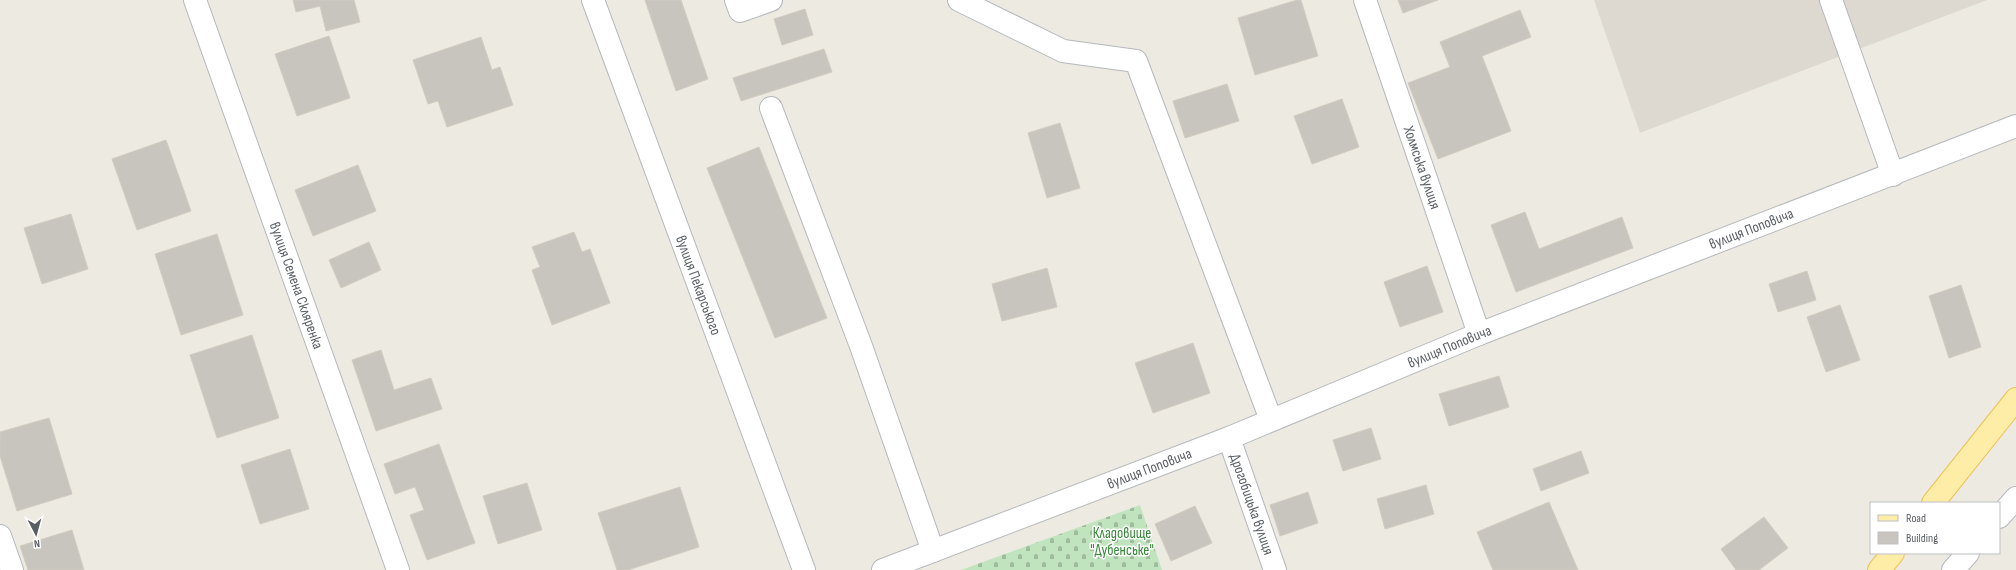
<svg xmlns="http://www.w3.org/2000/svg" width="2016" height="570" font-family="'Sofia Sans Condensed',sans-serif">
<defs>
<pattern id="cemetery-stones" width="16" height="16" patternUnits="userSpaceOnUse"><rect width="16" height="16" fill="#c0e5be"/><path d="M2 7V4a2 2 0 0 1 4 0v3zM10 15v-3a2 2 0 0 1 4 0v3z" fill="#9fbd9e"/></pattern>
</defs>
<rect width="100%" height="100%" fill="#edeae2"/>
<path fill="#ddd9d0" d="M1594,0H1987L1640,133Z"/>
<path fill="url(#cemetery-stones)" d="M1140,505L1162,570H961Z"/>
<g fill="#c8c5bf" stroke="#d2ccc0">
<path d="M293,0H354L360,22L326,31L320,6L296,12Z"/>
<path d="M645,0H681L708,79L676,91Z"/>
<path d="M1297,0H1301L1318,56L1255,75L1238,18Z"/>
<path d="M1398,0H1438L1403,13Z"/>
<path d="M805,9L813,35L782,45L774,19Z"/>
<path d="M1520,10L1531,37L1482,56L1511,131L1438,159L1408,83L1450,67L1440,42Z"/>
<path d="M329,36L350,98L297,116L275,54Z"/>
<path d="M481,37L492,70L500,67L513,105L447,127L438,101L428,104L413,60Z"/>
<path d="M824,49L832,72L741,101L733,78Z"/>
<path d="M1227,84L1239,121L1185,138L1173,101Z"/>
<path d="M1342,99L1359,147L1312,164L1294,116Z"/>
<path d="M1060,123L1080,188L1047,198L1028,133Z"/>
<path d="M166,140L191,211L137,230L112,159Z"/>
<path d="M759,147L827,318L775,338L707,168Z"/>
<path d="M358,165L376,211L313,236L295,190Z"/>
<path d="M1525,212L1539,249L1622,217L1633,248L1516,292L1491,225Z"/>
<path d="M71,214L88,269L42,284L24,228Z"/>
<path d="M574,232L582,252L590,249L610,303L552,325L532,270L540,267L532,247Z"/>
<path d="M217,234L243,315L181,335L155,254Z"/>
<path d="M369,242L381,270L341,288L329,260Z"/>
<path d="M1427,266L1443,312L1400,327L1384,282Z"/>
<path d="M1047,268L1057,307L1002,321L992,284Z"/>
<path d="M1807,271L1816,300L1778,312L1769,284Z"/>
<path d="M1961,285L1981,347L1949,358L1929,296Z"/>
<path d="M1840,305L1860,360L1826,372L1807,317Z"/>
<path d="M252,335L279,418L217,438L190,355Z"/>
<path d="M1193,343L1210,393L1153,413L1135,363Z"/>
<path d="M381,350L394,390L431,378L442,409L376,431L352,360Z"/>
<path d="M1499,376L1509,407L1449,426L1439,394Z"/>
<path d="M49,418L72,494L17,511L0,456V432Z"/>
<path d="M1371,428L1381,459L1343,471L1333,440Z"/>
<path d="M439,444L475,543L427,560L410,515L424,510L415,487L395,494L384,464Z"/>
<path d="M290,449L309,509L260,524L241,465Z"/>
<path d="M1581,451L1589,473L1541,491L1533,469Z"/>
<path d="M527,483L542,530L498,544L483,496Z"/>
<path d="M1426,485L1434,514L1385,529L1377,499Z"/>
<path d="M680,487L699,547L628,570H617L598,513Z"/>
<path d="M1308,492L1318,523L1280,536L1270,505Z"/>
<path d="M1549,502L1578,570H1493L1477,532Z"/>
<path d="M1195,506L1212,543L1171,561L1155,524Z"/>
<path d="M1764,517L1788,548L1759,570H1736L1721,549Z"/>
<path d="M72,530L84,570H28L20,546Z"/>
</g>
<g fill="none" stroke-linecap="round" stroke-linejoin="round">
<defs>
<g id="minor">
<path id="s1" d="M195,0L398,570"/>
<path id="s2" d="M593,0L804,570"/>
<path d="M736,0L740,11L771,0"/>
<path d="M959,0L1063,51L1136,61L1271,420"/>
<path id="s3" d="M1365,0L1479,334"/>
<path d="M1831,0L1893,175"/>
<path d="M771,108L861,346L933,551"/>
<path id="s4" d="M1229,438L1275,570"/>
<path d="M1999,517L2016,498"/>
<path d="M0,536L12,570"/>
<path id="s5" d="M883,570L1229,438L1479,334L2016,126"/>
<path d="M1953,570L1968,553"/>
</g>
<g id="major">
<path d="M1933,503L2016,399"/>
<path d="M1879,570L1893,553"/>
</g>
</defs>
<use href="#minor" stroke="#b5b8bc" stroke-width="24"/>
<use href="#major" stroke="#efc159" stroke-width="24"/>
<use href="#minor" stroke="#fff" stroke-width="22"/>
<use href="#major" stroke="#feeda6" stroke-width="22"/>
</g>
<g text-anchor="middle" dominant-baseline="central" stroke-width="3" stroke-linejoin="round" paint-order="stroke">
<g font-size="15" fill="#5a5e63" stroke="#fff">
<text stroke="none"><textPath href="#s3" startOffset="177">Холмська вулиця</textPath></text>
<text stroke="none"><textPath href="#s5" startOffset="933">вулиця Поповича</textPath></text>
<text stroke="none"><textPath href="#s1" startOffset="303">вулиця Семена Скляренка</textPath></text>
<text stroke="none"><textPath href="#s2" startOffset="304">вулиця Пекарського</textPath></text>
<text stroke="none"><textPath href="#s5" startOffset="609">вулиця Поповича</textPath></text>
<text stroke="none"><textPath href="#s5" startOffset="285">вулиця Поповича</textPath></text>
<text stroke="none"><textPath href="#s4" startOffset="70">Дрогобицька вулиця</textPath></text>
</g>
<g font-size="15" fill="#368638" stroke="#fff">
<text x="1122" y="533">Кладовище<tspan x="1122" dy="17">"Дубенське"</tspan></text>
</g>
</g>
<rect x="1870" y="502" width="130" height="52" fill="#ffffff" stroke="#bdbfc1"/>
<rect x="1878" y="515" width="20" height="6" fill="#feeda6" stroke="#bdbfc1"/>
<text x="1906" y="522" font-size="12" fill="#5a5e63">Road</text>
<rect x="1878" y="532" width="20" height="12" fill="#c8c5bf" stroke="#bdbfc1"/>
<text x="1906" y="542" font-size="12" fill="#5a5e63">Building</text>
<g transform="translate(36 534) rotate(174)" stroke="#ffffff" stroke-width="3" paint-order="stroke">
<path d="M0-3L7 15L0 10L-7 15Z" fill="#5a5e63"/>
<text y="-6" font-size="11" font-weight="bold" text-anchor="middle" fill="#5a5e63">N</text>
</g>
</svg>
